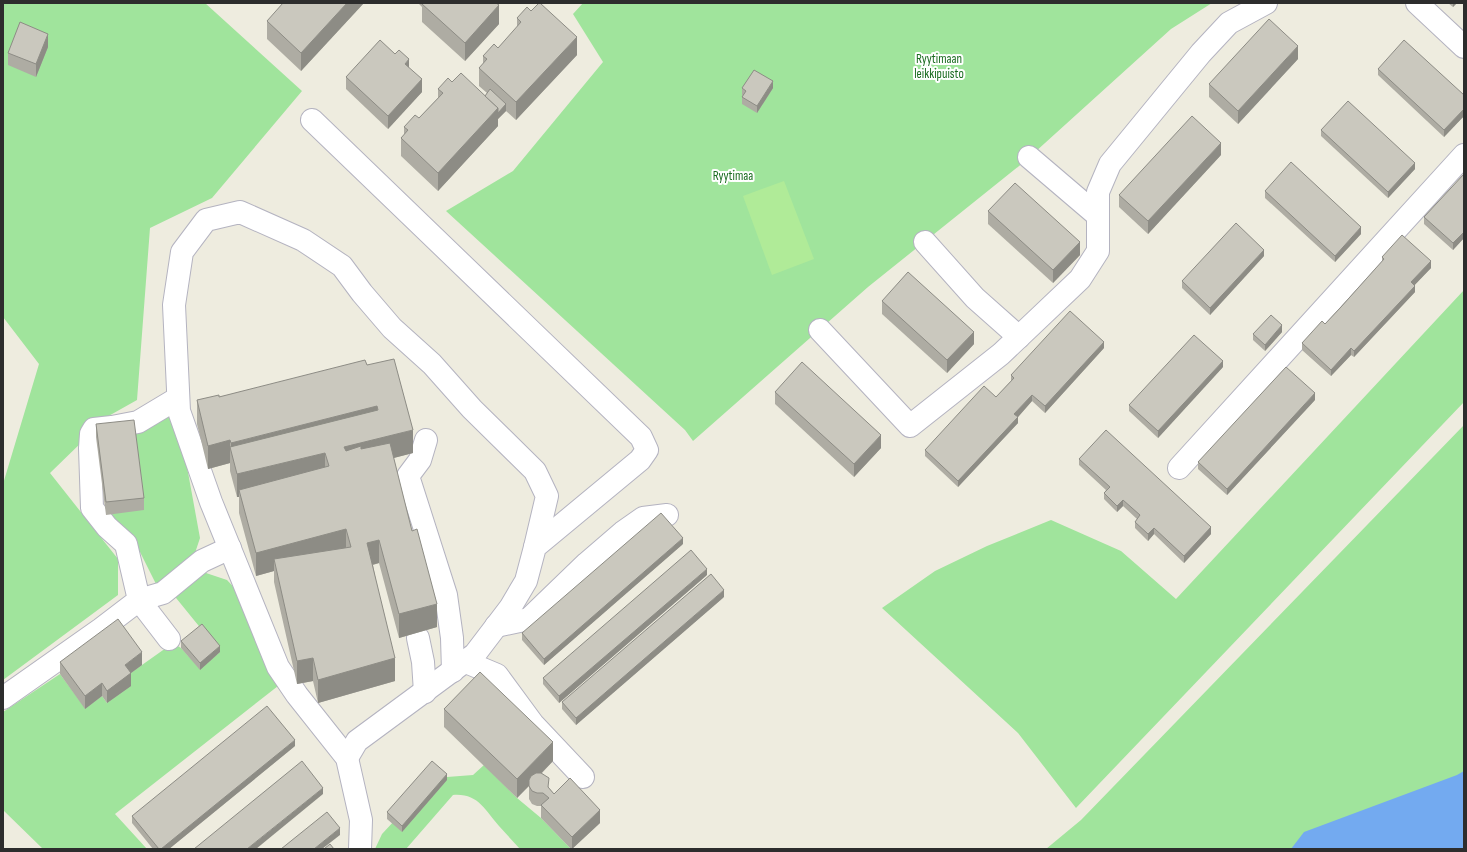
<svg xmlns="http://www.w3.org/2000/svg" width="1467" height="852" font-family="'Sofia Sans Condensed',sans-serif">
<rect width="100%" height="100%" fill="#eeecdf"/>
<g fill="#a0e49c">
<path d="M3,3H205L302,91L212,198L150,228L137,400L89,427L86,438L50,473L118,559V595L3,680V484L39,364L3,317Z"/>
<path d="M583,3H1212L1171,29L1024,162L868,287L693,441L685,430L446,211L513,171L603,62L573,14Z"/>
<path d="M1464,290V402L1076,808L1018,733L882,608L935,571L987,546L1051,520L1121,551L1176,599Z"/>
<path d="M171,416L179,423L200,538L194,556L166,579L156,584L140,552L106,515L134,432L156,419Z"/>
<path d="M1464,425V849H1046L1081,820Z"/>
<path d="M206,573L227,580L241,595L278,686L115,814L147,849H43L3,810V712L60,674L85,708L102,696L107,703L125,677L173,643L181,648L200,669L220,652L172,593L192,575Z"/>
<path d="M484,765L517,798L541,818L571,849H520C513,841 506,834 499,826C485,810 478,793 453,795L406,849H375L382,834L434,778L473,775Z"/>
</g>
<path fill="#b0eb98" d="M784,181L814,259L772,275L743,196Z"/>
<path fill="#73aaf0" d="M1464,771V849H1291L1304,832L1457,775Z"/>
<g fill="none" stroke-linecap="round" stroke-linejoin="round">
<defs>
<g id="minor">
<path d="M1417,3L1464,47"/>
<path d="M312,120L641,437L647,450L640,460L535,547L526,581L510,608L475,654L357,741L347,758"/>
<path d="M1029,157L1097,215"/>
<path d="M925,242L975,298L1019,337"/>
<path d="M820,330L910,426L1001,354L1080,279L1098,251V192L1110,164L1201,53L1229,23L1266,3"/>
<path d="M426,440L420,460L408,476L446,595L452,638L453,671"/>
<path d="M1179,468L1464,155"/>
<path d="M496,626L529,619L587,563L623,532L643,518L667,515"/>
<path d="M418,638L423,662L425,692"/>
<path d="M169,639L139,600L163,593L202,561L230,548"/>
<path d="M466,662L497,675L533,724L583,777"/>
<path d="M3,698L101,629L139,600L126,544L107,527L92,508L90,448L91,434L94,429L112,427L138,422L178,398"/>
<path d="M360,849L361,820L347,758L297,695L278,667L211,502L179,411L174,305L182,252L206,220L240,212L303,240L342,266L362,293L392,328L432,364L472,409L535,471L547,496L535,547"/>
</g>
</defs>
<use href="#minor" stroke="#b4b3c0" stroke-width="24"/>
<use href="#minor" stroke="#fff" stroke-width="22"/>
</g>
<g fill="#aeaca3">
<path d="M363,3V4L301,71L267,39V21Z"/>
<path d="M418,3H496L499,24L465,61L422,22V7Z"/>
<path d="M1448,3H1457L1453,7Z"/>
<path d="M517,18L577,55L516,120L506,111L498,119V126L438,191L401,156V138L404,135V127L419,118L438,98V89L452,82L485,96L487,93L479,86V68L483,64V56L498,48L517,28Z"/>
<path d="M48,47L36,77L8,65V53Z"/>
<path d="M1298,59L1238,124L1209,97V84Z"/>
<path d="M409,68L422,92L388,129L346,89V77Z"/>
<path d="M1378,69L1464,95V116L1444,137L1378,75Z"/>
<path d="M742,88H773L757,113L742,104V97L743,96L742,95Z"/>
<path d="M1321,130L1415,169L1388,198L1321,136Z"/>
<path d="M1221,155L1148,234L1119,207V195Z"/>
<path d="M1464,174V238L1453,250L1424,224V217Z"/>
<path d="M1265,191L1361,234L1335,262L1265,198Z"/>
<path d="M988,211L1080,255L1053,283L988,224Z"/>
<path d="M1264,256L1210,315L1182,288V281Z"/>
<path d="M1382,257L1431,268L1414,285L1415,292L1354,357L1351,355L1331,376L1302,350V343L1325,324L1382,262Z"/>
<path d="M882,301L974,344L947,373L882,314Z"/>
<path d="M1282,332L1265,351L1253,340V334Z"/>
<path d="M1104,348L1045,413L1032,401L1018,417V423L958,487L925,456V450L996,397L1011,381V375Z"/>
<path d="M367,365L413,453L393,458L412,531L437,627L399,638L379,563L373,565L395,681L318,703L313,681L297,684L274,582V571L256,576L239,513V497H237L230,471V463L208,469L197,424V400L219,397Z"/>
<path d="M1223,367L1158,438L1129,411V405Z"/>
<path d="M775,392L881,448L854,477L775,404Z"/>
<path d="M1315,400L1227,495L1198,469V462Z"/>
<path d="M96,424L144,498V510L106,515L96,437Z"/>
<path d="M1079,459L1211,534L1184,563L1154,534L1148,541L1135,528V522L1137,519L1123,506L1117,512L1104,499V493L1106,490L1079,465Z"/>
<path d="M683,544L544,665L522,640V633Z"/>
<path d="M707,575L559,703L543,684V678Z"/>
<path d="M724,597L576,725L562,709V702Z"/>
<path d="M181,641L220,652L200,670L181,648Z"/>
<path d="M60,662L142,665L131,673V686L107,703L102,696L85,709L60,674Z"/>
<path d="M444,709L553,761L542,773L549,788L554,794L600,823L572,849H571L541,818V806H537L532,804L529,799V786L517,798L444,727Z"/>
<path d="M295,746L169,849H153L132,823V816Z"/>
<path d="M447,780L402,832L387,819V812Z"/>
</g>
<g fill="#8d8c85">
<path d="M347,3H363V4L301,71V53Z"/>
<path d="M1453,3H1457L1453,7Z"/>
<path d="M499,5V24L465,61V43Z"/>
<path d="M48,34V47L36,77V64Z"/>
<path d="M577,37V55L516,120V102Z"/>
<path d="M1298,46V59L1238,124V111Z"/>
<path d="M409,59V72L405,64Z"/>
<path d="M422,79V92L388,129V116Z"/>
<path d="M773,81V88L757,113V106Z"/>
<path d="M506,104V111L498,119V126L438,191V173L498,108Z"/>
<path d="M1464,109V116L1444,137V130Z"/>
<path d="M1221,143V155L1148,234V221Z"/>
<path d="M1415,163V169L1388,198V192Z"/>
<path d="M1361,227V234L1335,262V256Z"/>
<path d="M1464,232V238L1453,250V243Z"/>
<path d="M1080,242V255L1053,283V270Z"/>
<path d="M1264,250V256L1210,315V308Z"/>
<path d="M1431,261V268L1411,289V282Z"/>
<path d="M1415,286V292L1354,357V351Z"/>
<path d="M1282,325V332L1265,351V345Z"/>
<path d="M974,332V344L947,373V360Z"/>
<path d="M1104,342V348L1045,413V406Z"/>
<path d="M1351,348V355L1331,376V370Z"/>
<path d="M1223,361V367L1158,438V431Z"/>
<path d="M1315,393V400L1227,495V489Z"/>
<path d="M1032,395V401L1018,417V423L958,487V481L1014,414Z"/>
<path d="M377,406V429L231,448V443Z"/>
<path d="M413,430V453L344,471V447Z"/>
<path d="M881,435V448L854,477V464Z"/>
<path d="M230,440V463L208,469V446Z"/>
<path d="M325,453V476L239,490V497H237V474Z"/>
<path d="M1123,500V506L1117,512V506Z"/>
<path d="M1211,527V534L1184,563V556Z"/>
<path d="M1154,528V534L1148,541V534Z"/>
<path d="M346,529V552L274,559V571L256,576V553Z"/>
<path d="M683,538V544L544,665V659Z"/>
<path d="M379,540V563L367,566V543Z"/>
<path d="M707,569V575L559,703V696Z"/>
<path d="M724,590V597L576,725V718Z"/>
<path d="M437,604V627L399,638V614Z"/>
<path d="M220,646V652L200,670V663Z"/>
<path d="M142,652V665L131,673V686L107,703V691L125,665Z"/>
<path d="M313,658V681L297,684V661Z"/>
<path d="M395,658V681L318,703V680Z"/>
<path d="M102,683V696L85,709V696Z"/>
<path d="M295,740V746L169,849H161Z"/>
<path d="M553,742V761L517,798V779Z"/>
<path d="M447,774V780L402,832V826Z"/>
<path d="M323,788V794L256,849H247Z"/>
<path d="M600,810V823L572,849V837Z"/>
<path d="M340,828V835L322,849H314Z"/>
</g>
<g fill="#cac8be" stroke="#8d8c85">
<path d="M283,3H347L301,53L267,21Z"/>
<path d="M423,3H496L499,5L465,43L422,4Z"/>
<path d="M539,3H540L577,37L516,102L479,68L487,59L483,56L494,44L498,48L521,22L517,18L527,7L531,11Z"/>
<path d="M1269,19L1298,46L1238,111L1209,84Z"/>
<path d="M20,22L48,34L36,64L8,53Z"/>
<path d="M380,40L395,54L399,50L409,59L405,64L422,79L388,116L346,77Z"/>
<path d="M1404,40L1464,95V109L1444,130L1378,69Z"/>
<path d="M754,70L773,81L757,106L742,97L746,91L742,88Z"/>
<path d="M461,73L498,108L438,173L401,138L408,130L404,127L415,115L419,118L443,93L438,89L448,78L452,82Z"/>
<path d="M490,89L506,104L498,113V108L485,96Z"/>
<path d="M1348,101L1415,163L1388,192L1321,130Z"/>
<path d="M1192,116L1221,143L1148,221L1119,195Z"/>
<path d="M1291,162L1361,227L1335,256L1265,191Z"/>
<path d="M1464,174V232L1453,243L1424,217Z"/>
<path d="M1015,183L1080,242L1053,270L988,211Z"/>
<path d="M1236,223L1264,250L1210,308L1182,281Z"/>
<path d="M1402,235L1431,261L1411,282L1415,286L1354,351L1351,348L1331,370L1302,343L1322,321L1325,324L1341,307L1384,259L1382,257Z"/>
<path d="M908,272L974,332L947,360L882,301Z"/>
<path d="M1070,311L1104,342L1045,406L1032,395L1014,414L1018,417L958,481L925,450L984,386L996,397L1014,378L1011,375Z"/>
<path d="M1271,315L1282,325L1265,345L1253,334Z"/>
<path d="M1194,335L1223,361L1158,431L1129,405Z"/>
<path d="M394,359L413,430L344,447L346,451L361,446V449L390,443L412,531L417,529L437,604L399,614L379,540L367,543L395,658L318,680L313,658L297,661L274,559L351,547L346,529L256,553L239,490L329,466L325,453L237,474L230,447L378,410L377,406L231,443L230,440L208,446L197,400L219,395V397L365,360L367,365Z"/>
<path d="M802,362L881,435L854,464L775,392Z"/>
<path d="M1286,367L1315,393L1227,489L1198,462Z"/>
<path d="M134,420L144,498L106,502L96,424Z"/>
<path d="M1106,430L1211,527L1184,556L1154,528L1148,534L1135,522L1140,515L1123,500L1117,506L1104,493L1110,487L1079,459Z"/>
<path d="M661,513L683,538L544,659L522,633Z"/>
<path d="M691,550L707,569L559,696L543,678Z"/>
<path d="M711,574L724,590L576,718L562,702Z"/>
<path d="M118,619L142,652L125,665L131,673L107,691L102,683L85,696L60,662Z"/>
<path d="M202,624L220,646L200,663L181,641Z"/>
<path d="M480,672L553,742L517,779L444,709Z"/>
<path d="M267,706L295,740L161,849H159L132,816Z"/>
<path d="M302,761L323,788L247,849H194Z"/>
<path d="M432,761L447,774L402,826L387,812Z"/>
<path d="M536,773H541L549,778L548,787L554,794L570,778L600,810L572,837L541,805L549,798L543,793H537L532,791L529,786V780L531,776Z"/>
<path d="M327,812L340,828L314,849H281Z"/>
<path d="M330,844L334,849H324Z"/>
</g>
<g text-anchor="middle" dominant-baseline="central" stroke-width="4" stroke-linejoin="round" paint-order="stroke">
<g font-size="13" fill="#1b6c21" stroke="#fff">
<text x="939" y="59">Ryytimaan<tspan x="939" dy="15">leikkipuisto</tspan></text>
<text x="733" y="176">Ryytimaa</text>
</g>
</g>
<rect width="1467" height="852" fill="none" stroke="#2d2d2d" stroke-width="8"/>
</svg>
